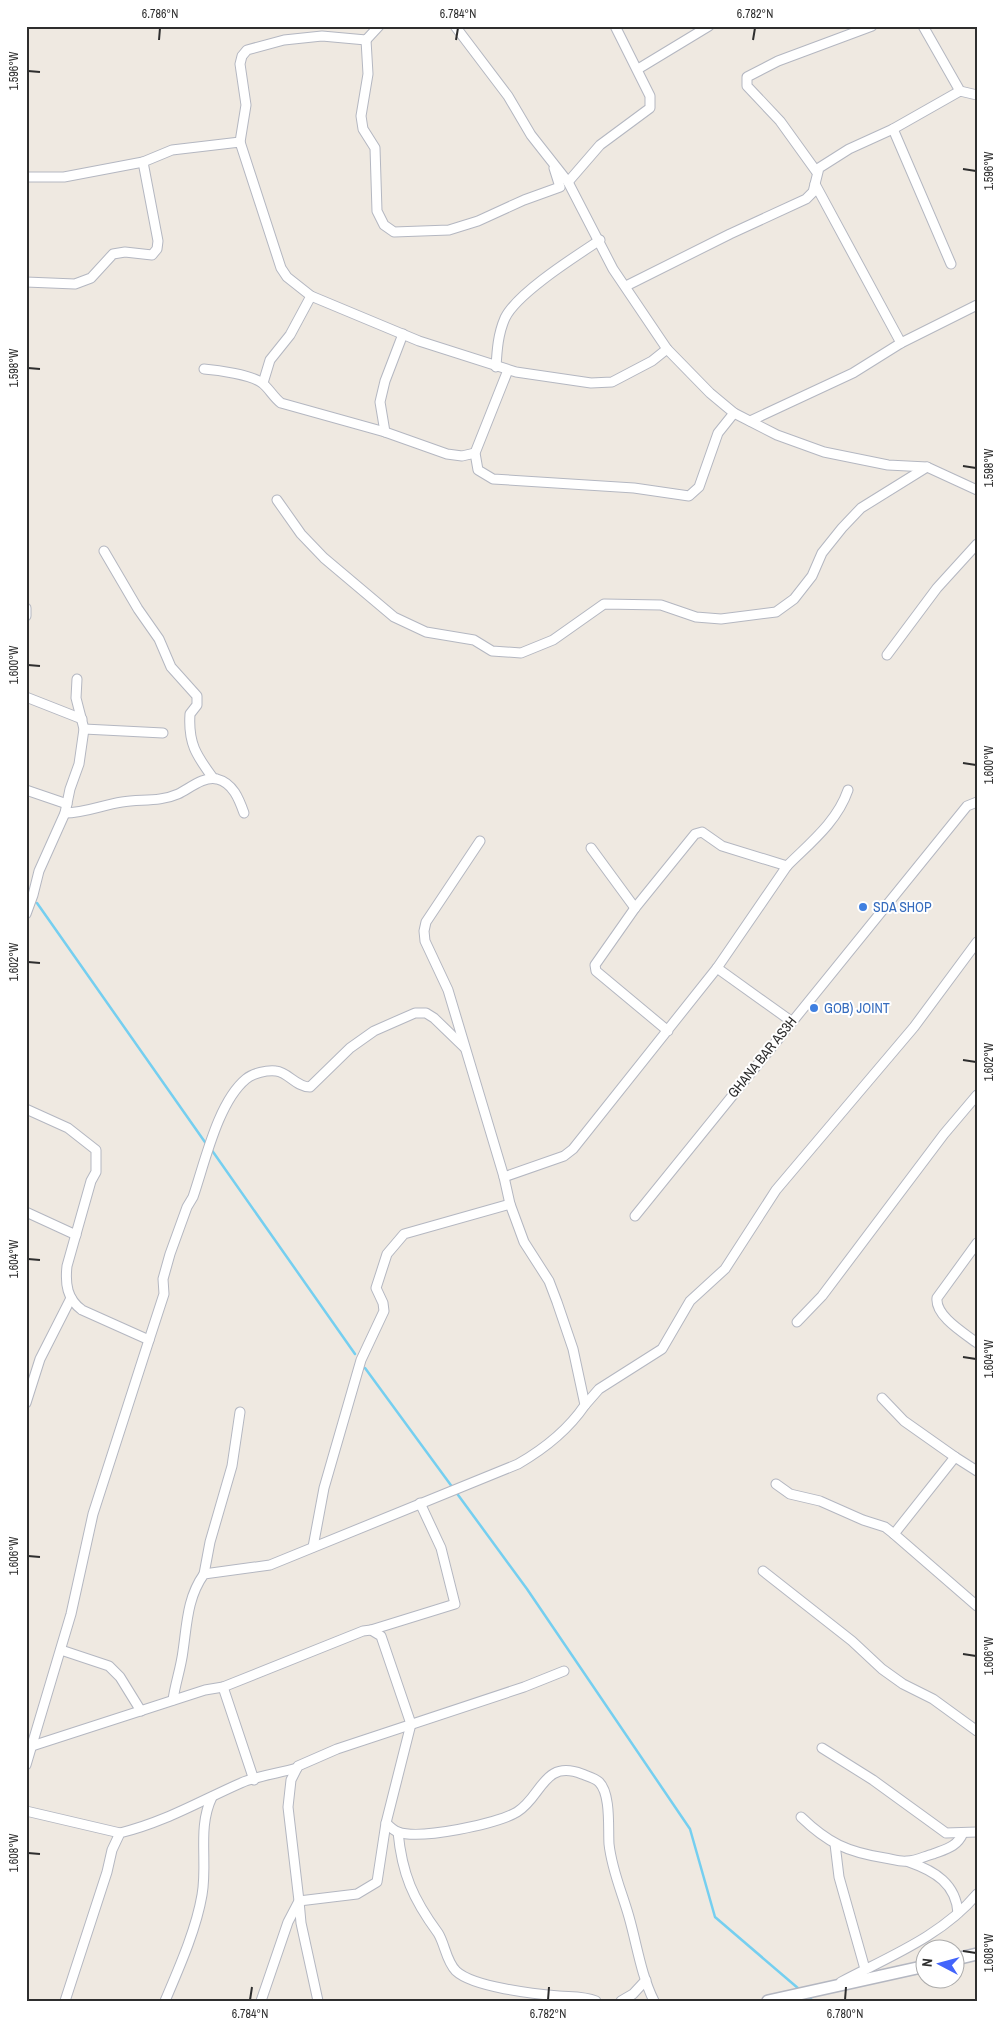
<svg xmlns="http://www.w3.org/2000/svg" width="1003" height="2027" font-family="'Archivo Narrow',sans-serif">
<rect width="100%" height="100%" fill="#efe9e1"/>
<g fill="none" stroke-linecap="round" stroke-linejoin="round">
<g stroke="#75cff0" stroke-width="2.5">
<path d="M26,888L28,890"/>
<path d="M37,903L207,1145"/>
<path d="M211,1149L355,1354"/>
<path d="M365,1368L527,1589L690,1829L715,1917L799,1989"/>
<path d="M807,1996L813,2001"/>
</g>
<defs>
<g id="minor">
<path d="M455,26L508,96L531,135L568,182L613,269L667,349L710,393L734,413L777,435L824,452L888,465L927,467L977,490"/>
<path d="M923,26L960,91L977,95"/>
<path d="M366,40L368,74L361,116L363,129L375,148L377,211L384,225L394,232L449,230L478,221L524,200L560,187L554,168"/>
<path d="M638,69L709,26"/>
<path d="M893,129L951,264"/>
<path d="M240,142L246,105L240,64L242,56L247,50L284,40L322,36L366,40L379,26"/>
<path d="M816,171L780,121L747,86V77L778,61L872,26"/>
<path d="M26,177H64L143,162"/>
<path d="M568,182L600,145L650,108V96L615,26"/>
<path d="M815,184L901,343"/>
<path d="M26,282L75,284L91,278L113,254L125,252L152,255L157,249L158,241L143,162L172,150L240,142L281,268L287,277L311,296L419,341L516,372L591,383L612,382L652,361L667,349"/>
<path d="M626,286L730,234L806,199L813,192L819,168L849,149L893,129L960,91"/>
<path d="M403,334L385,381L380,402L385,432L447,454L462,456L475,453"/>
<path d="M496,367C497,350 498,334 505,318C517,293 576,256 600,240"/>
<path d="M204,369C218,370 252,375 262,383C268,387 274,398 281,403L385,432"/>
<path d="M508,370L475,453L478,470L493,479L634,488L689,496L699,487L718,433L734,413"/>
<path d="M263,383L270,360L290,335L311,296"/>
<path d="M750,421L853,373L901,343L977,305"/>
<path d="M277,500L301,534L324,558L394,617L426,632L474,640L492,651L521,653L553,640L604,604L661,605L696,617L721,619L776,612L794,599L812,576L822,553L842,528L861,508L927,467"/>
<path d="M104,551L138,609L159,639L171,667L197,696V705L190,714C188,743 196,755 213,778"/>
<path d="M26,608V616"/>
<path d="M887,655L937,588L977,544"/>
<path d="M26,697L82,719"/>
<path d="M84,729L163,733"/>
<path d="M26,790L67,804"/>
<path d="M65,813C85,813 102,805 122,802C141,799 160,802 178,794C189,789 203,776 217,779C233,783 239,799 244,813"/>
<path d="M591,848L635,908"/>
<path d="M787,866C810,843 837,822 848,790"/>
<path d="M26,914L33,895L39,871L65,813L70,789L79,764L84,729L76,698L77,679"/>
<path d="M717,968L791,1021"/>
<path d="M26,1109L68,1128L96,1150V1172L91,1181L67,1266C65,1284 67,1299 82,1310L149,1340L93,1514L71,1614L26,1765"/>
<path d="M504,1177L564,1156L573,1149L717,968L787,866L722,846L702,832L695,834L635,908L595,965L596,971L668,1031"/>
<path d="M26,1212L76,1235"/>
<path d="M635,1216L967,806L977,802"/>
<path d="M977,1243L937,1298C935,1316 964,1333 977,1343"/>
<path d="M797,1322L822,1296L944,1134L977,1095"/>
<path d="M149,1340L164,1294L163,1279L170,1254L187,1207L193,1197C205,1162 218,1102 246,1079C253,1073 267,1070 276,1071C288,1072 296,1087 310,1087L350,1048L374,1031L415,1013H426L434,1018L464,1047"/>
<path d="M882,1398L904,1421L955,1457"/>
<path d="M26,1403L40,1359L71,1298"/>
<path d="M585,1405L599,1389L662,1349L690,1301L725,1269L776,1190L914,1027L977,942"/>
<path d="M977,1471L955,1457L894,1534L977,1606"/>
<path d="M776,1484L790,1494L820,1501L863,1520L885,1527L894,1534"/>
<path d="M313,1547L324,1488L361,1360L384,1311L383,1303L376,1288L387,1254L404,1234L510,1204"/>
<path d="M763,1571L852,1641L882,1669L903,1684L933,1699L977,1731"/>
<path d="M204,1574L210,1542L232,1466L240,1412"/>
<path d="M371,1630L455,1604L441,1548L420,1503"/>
<path d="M61,1650L109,1666L120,1677L141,1711"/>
<path d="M223,1687L254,1780"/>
<path d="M173,1700C175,1684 181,1668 183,1651C187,1624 187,1598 204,1574L270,1565L518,1464C544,1449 568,1430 585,1405L573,1349L557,1302L549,1281L524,1242L510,1204L504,1177L448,990L425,941L424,931L426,922L480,841"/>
<path d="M32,1746L205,1690L223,1687L363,1631L371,1630L381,1636L411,1724L386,1823L377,1882L357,1894L299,1901L301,1923L318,2001"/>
<path d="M822,1748L873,1780L946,1833L977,1832"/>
<path d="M26,1811L120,1833"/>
<path d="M801,1817C828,1843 847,1852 885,1858C892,1859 900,1862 907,1861C916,1861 925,1856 933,1854C946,1849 957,1847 963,1833"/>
<path d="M386,1823C389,1826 394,1831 398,1832C420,1840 497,1824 517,1812C542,1797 543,1759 582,1774C587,1776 595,1778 599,1782C611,1794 608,1828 609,1844C612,1871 622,1892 629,1917C637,1945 641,1975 654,2001"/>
<path d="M398,1832C402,1874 413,1899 438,1933C445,1944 446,1961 456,1971C473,1987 534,1994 559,1996C571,1997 584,1996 596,2001"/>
<path d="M835,1844L839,1877L865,1969"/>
<path d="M909,1862C935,1871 956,1884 958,1913"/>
<path d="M841,1982C888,1957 942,1936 977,1894"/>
<path d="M65,2001L107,1872L112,1850L120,1833C165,1822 200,1801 241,1783C256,1776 280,1773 297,1768"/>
<path d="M165,2001C179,1968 196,1930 202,1895C208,1862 197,1828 212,1797"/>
<path d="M261,2001L288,1922L299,1901L288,1807L291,1780L298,1766L337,1749L524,1687L564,1671"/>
<path d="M621,2001L633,1994L646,1980"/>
</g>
<g id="tertiary">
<path d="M956,1959L977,1954"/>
<path d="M768,2001L926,1966"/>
</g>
</defs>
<use href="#minor" stroke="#b4b7c1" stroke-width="11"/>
<use href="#tertiary" stroke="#b4b7c1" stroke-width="14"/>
<use href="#minor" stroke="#fff" stroke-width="9"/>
<use href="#tertiary" stroke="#fff" stroke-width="11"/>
</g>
<path fill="none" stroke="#2e2e2e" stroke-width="2" d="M159,40L160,28M456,40L458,28M753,40L755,28M28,71L40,72M963,169L976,171M28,368L40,369M963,466L976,468M28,665L40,666M963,763L976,765M28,962L40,963M963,1060L976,1062M28,1259L40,1260M963,1357L976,1359M28,1556L40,1557M963,1654L976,1656M28,1853L40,1854M963,1951L976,1953M250,2000L252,1987M548,2000L549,1987M845,2000L846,1987"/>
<g fill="#3f7fe0" stroke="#fff" stroke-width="2">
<circle cx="863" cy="907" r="5"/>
<circle cx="814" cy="1008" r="5"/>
</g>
<g text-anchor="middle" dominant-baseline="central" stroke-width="4" stroke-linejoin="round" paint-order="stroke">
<g font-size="14" fill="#366cbe" stroke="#fff" text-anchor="start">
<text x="873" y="907">SDA SHOP</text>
<text x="824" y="1008">GOB) JOINT</text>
</g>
<g font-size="14" fill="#2e2e2e" stroke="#fff">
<text transform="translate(762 1057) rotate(-51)">GHANA BAR AS3H</text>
</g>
</g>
<rect width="1003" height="2027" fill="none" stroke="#ffffff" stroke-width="55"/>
<g transform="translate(940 1964) rotate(276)"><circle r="24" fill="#ffffff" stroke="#ababab"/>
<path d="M0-4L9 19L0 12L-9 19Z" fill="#4264fb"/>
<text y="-8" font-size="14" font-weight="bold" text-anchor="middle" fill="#2e2e2e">N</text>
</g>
<rect x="28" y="28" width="948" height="1972" fill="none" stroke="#2e2e2e" stroke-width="2"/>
<g font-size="12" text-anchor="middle" fill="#2e2e2e">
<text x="160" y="18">6.786°N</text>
<text x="458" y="18">6.784°N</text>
<text x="755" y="18">6.782°N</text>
<text transform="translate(14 71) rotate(-90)" y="4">1.596°W</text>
<text transform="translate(989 171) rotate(-90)" y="4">1.596°W</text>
<text transform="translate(14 368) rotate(-90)" y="4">1.598°W</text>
<text transform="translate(989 468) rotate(-90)" y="4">1.598°W</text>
<text transform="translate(14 665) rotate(-90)" y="4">1.600°W</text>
<text transform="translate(989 765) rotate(-90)" y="4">1.600°W</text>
<text transform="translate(14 962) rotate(-90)" y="4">1.602°W</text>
<text transform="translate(989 1062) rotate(-90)" y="4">1.602°W</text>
<text transform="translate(14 1259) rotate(-90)" y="4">1.604°W</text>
<text transform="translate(989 1359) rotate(-90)" y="4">1.604°W</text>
<text transform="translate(14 1556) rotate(-90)" y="4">1.606°W</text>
<text transform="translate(989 1656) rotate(-90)" y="4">1.606°W</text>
<text transform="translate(14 1853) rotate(-90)" y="4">1.608°W</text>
<text transform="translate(989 1953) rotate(-90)" y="4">1.608°W</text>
<text x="250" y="2018">6.784°N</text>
<text x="548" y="2018">6.782°N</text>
<text x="845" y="2018">6.780°N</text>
</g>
</svg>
